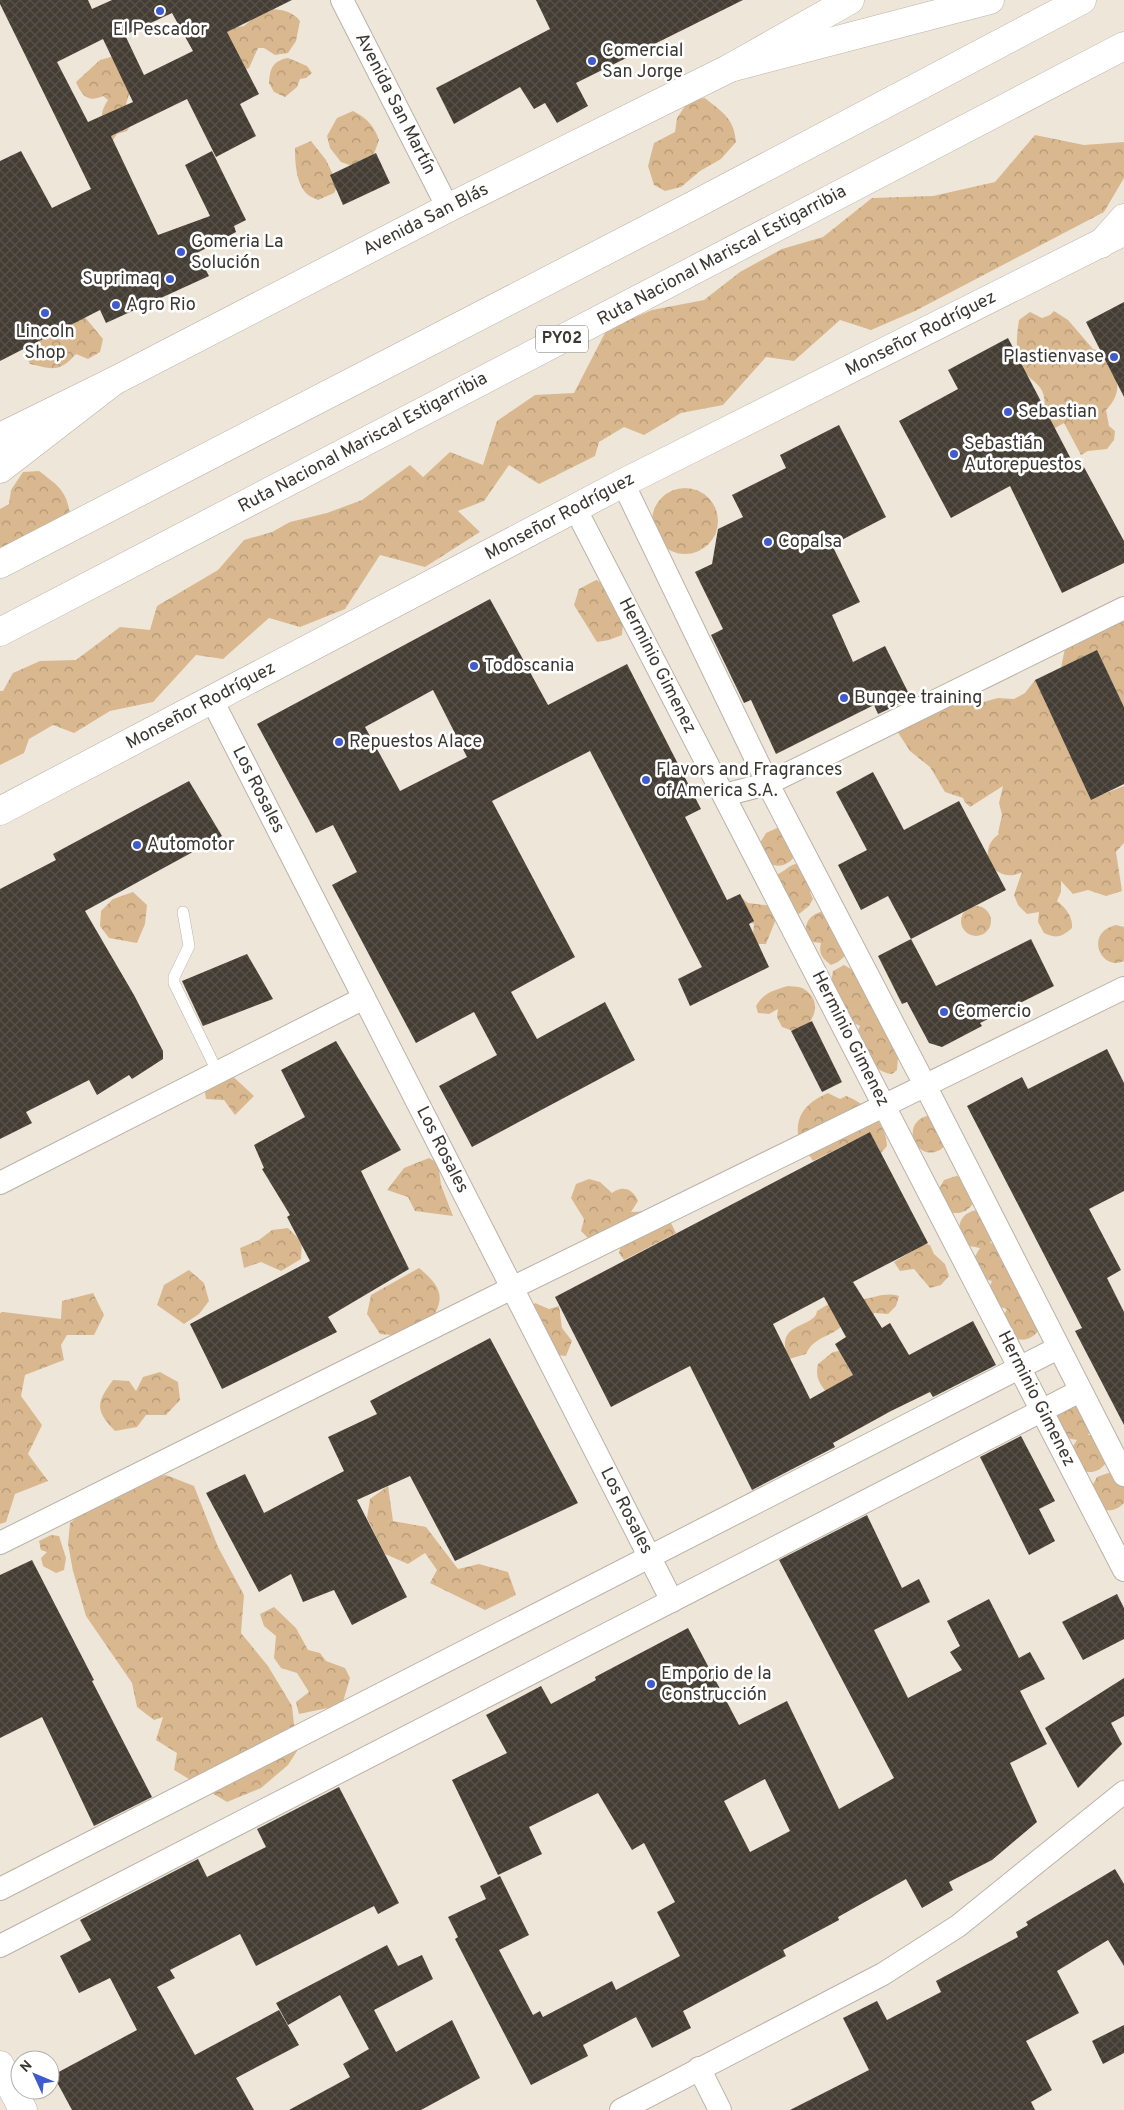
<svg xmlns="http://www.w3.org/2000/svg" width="1124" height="2110" font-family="Overpass,sans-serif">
<defs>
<pattern id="forest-crowns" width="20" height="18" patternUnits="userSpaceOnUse" patternTransform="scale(1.25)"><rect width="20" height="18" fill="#d9b88f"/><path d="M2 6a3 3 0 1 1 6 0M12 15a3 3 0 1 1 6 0" fill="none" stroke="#b19675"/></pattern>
<pattern id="building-cross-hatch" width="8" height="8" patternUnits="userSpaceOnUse" patternTransform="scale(1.25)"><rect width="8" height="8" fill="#443d34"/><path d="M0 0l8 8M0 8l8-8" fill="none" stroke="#575149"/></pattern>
</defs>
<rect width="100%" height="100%" fill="#efe6da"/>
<g fill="url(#forest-crowns)">
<path d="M264,9C278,9 290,9 300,21L296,41L288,53L275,55L264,48H258L249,68L241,71L224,36L230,28L244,26Z"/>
<path d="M114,56L132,85L126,104L130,110L133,121L127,131L117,134L113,140C104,124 96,118 108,100L103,96C88,103 82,96 76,82L100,60Z"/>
<path d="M288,58L307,66L312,73L306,78L300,79L297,87L285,97L274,92L269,83C270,69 272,61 288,58Z"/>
<path d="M705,98C723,113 734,118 736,142L721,159L700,171L681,187L665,191L654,185L648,166L654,143L675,132L677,118L689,100Z"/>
<path d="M353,111C367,118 374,126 379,140L371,162L352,166L341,162L330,148L327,136L337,118Z"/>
<path d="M1035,135L1084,145L1124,142V178L1104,212L915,311L871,330L840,320L794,361L766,357L723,405L681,413L644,435L624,427L599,442L595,456L539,484L509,465L484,501L458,511L480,532L425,567L380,555L345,609L300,627L269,618L223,659L196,655L153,702L110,711L74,733L53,725L29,739L24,753L0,765V691H3L13,673L40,661L76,660L120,627L150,630L157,606L218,570L244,540L272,532L290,522L327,513L362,500L410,465L423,477L450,452L483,465L497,421L535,395L574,393L607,329L652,310L704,300L740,272L782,249L823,237L872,198L933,196L995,182Z"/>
<path d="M311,141L326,160L338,185L334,193L318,200C315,198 310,197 307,194C296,184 295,162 295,148Z"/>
<path d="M68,308L84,316L103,339L100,352L88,359L76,354C59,373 53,369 30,364L24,352L33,342L46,338Z"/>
<path d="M1054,311L1068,320L1093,349L1109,354C1117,379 1124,391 1106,410L1109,426L1115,431L1114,440L1107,449L1088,451L1081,455L1064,423L1039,437L1036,416L1045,408C1045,383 1035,386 1023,370C1014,359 1017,333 1019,320L1030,312L1042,318L1050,315Z"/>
<path d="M39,471C57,485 67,490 70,515L0,563V509L9,504L11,490L23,472Z"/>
<circle cx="685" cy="521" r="33"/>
<path d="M596,580L608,586L623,623L622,635L609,640L597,642L574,605L579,589Z"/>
<path d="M1124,614V707L1097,651L1061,668L1067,638Z"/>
<path d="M1035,680L1091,799L1124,786V843L1116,852L1122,891L1106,896L1088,890L1073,894L1061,881V892L1057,901C1066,908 1073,917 1072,928C1062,937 1056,939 1044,933L1038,922L1039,912L1027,914L1018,905L1014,895L1022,872C995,886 974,851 999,834L998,833L1002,815L999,803L1003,786L970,807L966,803H965L963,798L945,792L930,767L910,751L891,722L955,703L976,704L998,698L1014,699L1025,693Z"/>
<path d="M777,828L784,829L796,854C789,865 781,868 769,864L760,843L766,833Z"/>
<path d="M795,864L804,866L814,886L810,892L813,899L809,906L799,914L791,910L776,875C784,872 788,866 795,864Z"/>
<path d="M133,892L147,905L145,924L137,943L109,938L100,926L101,911L113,899Z"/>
<path d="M742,898L748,903L773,906L776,919L766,944H756L753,936L754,924L744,920L733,900Z"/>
<circle cx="976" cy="921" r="15"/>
<path d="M820,912L829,914L846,955L838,962L831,965C823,959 818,954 821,943L813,942L805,933C807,921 808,917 820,912Z"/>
<path d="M1116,925L1124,927V961C1100,972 1084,932 1116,925Z"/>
<path d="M844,965L856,972L860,985H865L898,1057L897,1070L892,1074C871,1072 865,1050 857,1033L860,1026L844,1018L831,981L833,971Z"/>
<path d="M788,986C793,987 800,986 804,989C824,1002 814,1025 796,1032L782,1027L777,1017L778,1009L769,1014L758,1013L756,1006C763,993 774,990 788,986Z"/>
<path d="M227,1071L254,1096L235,1115L224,1100L206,1099L204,1085Z"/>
<path d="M828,1093L840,1099L846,1096C866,1103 887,1125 887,1146L881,1153L870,1132L813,1161C809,1154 799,1142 798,1134C796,1112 810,1101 828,1093Z"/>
<path d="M931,1115L945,1146C919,1170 895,1121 931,1115Z"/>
<path d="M429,1158L438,1163L441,1185L453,1216L415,1211L408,1197L387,1190L404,1168Z"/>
<path d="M956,1176L962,1177L974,1202C968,1212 959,1215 948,1212L938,1191L944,1180Z"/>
<path d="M589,1179L600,1182L612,1193C623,1185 633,1189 638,1201L631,1212L651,1211L667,1215L676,1233L624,1260L619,1253L623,1237L589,1239L581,1231L584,1219L571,1198L576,1184Z"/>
<path d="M977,1210L995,1236L990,1243L998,1244L1026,1297L1023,1302L1028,1303L1040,1328C1033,1339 1025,1342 1013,1338L1003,1317L1007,1309L1000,1307L990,1286L992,1281L984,1279L974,1258L980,1248L969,1246L959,1231C959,1219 965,1212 977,1210Z"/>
<path d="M288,1228L302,1242L301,1259L281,1271L261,1262L244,1268L240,1248L259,1240L272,1230Z"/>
<path d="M924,1244L930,1245L934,1254L945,1264L949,1276L941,1285L930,1288L914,1269L900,1271L894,1262Z"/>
<path d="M419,1268C449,1292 443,1305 422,1332L403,1336L380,1334L367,1314L371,1295Z"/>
<path d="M189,1270L204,1283L209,1301L199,1314L184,1324L157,1305L164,1285Z"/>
<path d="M853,1292L864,1299C877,1297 885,1292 899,1296L896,1306L888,1314L874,1313V1315L862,1322L845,1323C832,1338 815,1335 806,1354L789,1359C772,1321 815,1329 817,1311L842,1296Z"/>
<path d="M93,1293L104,1315L94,1335H67L61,1345L64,1360L25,1375L21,1396L42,1425L28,1454L48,1481L15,1494L6,1522L0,1524V1313L3,1312L61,1319L62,1301Z"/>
<path d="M535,1303L549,1309L559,1306L562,1328L572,1341L566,1356L556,1355L531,1308Z"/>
<path d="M839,1351L853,1375L827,1393C819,1383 815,1377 818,1364L833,1352Z"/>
<path d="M160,1372L178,1382L180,1400L166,1415H146L137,1427L115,1431C95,1410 96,1403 113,1380L129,1381L136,1391L143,1377Z"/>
<path d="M1074,1402L1093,1428L1088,1435L1095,1436L1107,1461C1101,1471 1093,1474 1081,1471L1071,1449L1077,1440L1066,1438L1057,1417L1059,1412Z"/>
<path d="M1108,1473L1114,1474L1124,1481V1503C1117,1510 1110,1512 1100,1509L1091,1488L1097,1477Z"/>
<path d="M166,1475L194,1486L218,1547L244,1595L241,1633L268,1666L292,1706L297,1751L288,1765L261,1788L227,1802L174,1770L177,1753L156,1740L163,1717L154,1720L137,1707L132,1683L86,1616L73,1571L68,1544L70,1523L118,1484Z"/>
<path d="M388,1486L393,1521L426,1527L458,1569L479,1564L508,1572L516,1595L485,1610L430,1583L437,1570L425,1553L408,1564L385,1554L367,1518L370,1499Z"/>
<path d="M51,1535L59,1536L66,1558L64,1570L56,1573L43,1566L41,1558L47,1552L41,1550L39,1541Z"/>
<path d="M274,1607L296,1628L308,1650L320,1653L326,1661L345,1668L350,1678L342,1705L299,1714L296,1702L309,1692L297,1673L281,1668L274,1658L276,1636L264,1626L260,1614Z"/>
</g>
<g fill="url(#building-cross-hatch)" fill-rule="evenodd">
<path d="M0,0H88L92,9L112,0H292L227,32L259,94L240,104L256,136L216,157L187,99L111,136L158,235L210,216L185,165L212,151L246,220L234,226L236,232L197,253L209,276L106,323L100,310L0,361V161L21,151L52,208L91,189L0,4ZM172,13L193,51L144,75L125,35ZM103,39L133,102L88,122L57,62Z"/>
<path d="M536,0H743L576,83L588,106L557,123L545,103L534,109L520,87L454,124L436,88L550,29Z"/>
<path d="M376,153L390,183L343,205L330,175Z"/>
<path d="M1124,302V397L1086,322Z"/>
<path d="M1008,338L1072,461L1079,458L1124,541V563L1062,593L1010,486L951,518L899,421L958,389L948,370Z"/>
<path d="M839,425L886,517L832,545L860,602L832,615L853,662L885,646L910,696L901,700L902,703L878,714L874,705L776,754L751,700L744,703L711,635L723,629L695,572L712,564L718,529L743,517L732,495L786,468L780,455Z"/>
<path d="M490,599L548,705L627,664L701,809L685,817L727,900L740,894L754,921L749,924L769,967L690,1006L678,979L702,967L590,751L492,801L575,957L511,992L537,1039L605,1002L635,1060L472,1147L439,1086L497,1055L474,1012L416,1043L332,885L357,872L333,825L316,833L257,724ZM433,690L467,757L400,791L365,727Z"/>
<path d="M1097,650L1124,707V784L1091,800L1035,680Z"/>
<path d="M873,772L904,830L959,801L1006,890L911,939L888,896L861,910L838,865L867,850L836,792Z"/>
<path d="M189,781L222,836L85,911L134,995L163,1051V1059L132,1079L129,1075L97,1095L89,1080L26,1112L32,1123L0,1139V889L56,860L53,854Z"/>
<path d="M911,939L936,986L1031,939L1054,986L980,1023L982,1026L942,1047L929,1043L907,1002L902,1004L878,956Z"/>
<path d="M247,954L273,999L203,1026L182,981Z"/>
<path d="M812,1021L842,1082L822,1092L791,1031Z"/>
<path d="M336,1041L401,1150L361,1171L409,1269L328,1317L337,1332L222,1389L190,1324L310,1261L287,1217L290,1215L262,1169L264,1168L254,1145L305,1117L281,1070Z"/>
<path d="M1107,1049L1124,1083V1191L1089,1209L1121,1270L1107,1278L1124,1312V1425L1075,1331L1082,1328L967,1106L1022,1077L1028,1089Z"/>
<path d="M870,1132L928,1243L853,1282L882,1328L890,1323L909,1355L973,1321L996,1365L933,1397L930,1392L891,1411L833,1443L835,1447L752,1490L690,1366L611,1407L555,1297ZM824,1297L846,1337L835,1344L853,1375L810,1399L773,1324Z"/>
<path d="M490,1338L578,1503L455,1561L410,1476L357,1500L407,1597L352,1625L334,1590L303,1602L291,1574L259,1592L206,1493L245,1474L264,1513L344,1471L328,1437L377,1414L370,1401Z"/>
<path d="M1021,1436L1055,1501L1039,1509L1055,1541L1029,1555L980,1457Z"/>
<path d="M867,1515L902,1588L919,1579L930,1602L874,1630L908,1698L962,1670L950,1652L960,1646L947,1621L989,1599L1019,1658L1030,1652L1045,1679L1020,1691L1047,1744L1010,1763L1037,1822L992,1860L949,1882L953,1890L922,1908L906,1879L838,1917L839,1920L783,1950L786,1956L683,2011L691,2028L652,2048L636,2017L583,2045L588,2056L531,2085L455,1939L458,1937L448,1917L486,1899L480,1886L500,1876L529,1935L499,1950L533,2015L540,2011L543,2017L612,1981L616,1990L680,1956L657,1912L675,1902L644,1843L632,1850L598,1793L529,1827L542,1854L498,1875L452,1780L507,1753L486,1715L541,1686L551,1704L596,1680L595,1677L688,1628L739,1725L787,1701L839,1809L894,1778L779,1560ZM765,1779L790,1831L750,1852L724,1801Z"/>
<path d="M32,1560L94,1680L92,1681L152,1797L94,1826L42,1717L0,1738V1575Z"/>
<path d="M1117,1594L1124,1608V1639L1083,1660L1062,1622Z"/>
<path d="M1124,1678V1716L1111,1723L1122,1744L1078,1788L1045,1728Z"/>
<path d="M339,1787L399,1903L378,1914L374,1906L256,1966L240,1934L170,1970L175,1978L157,1987L195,2055L279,2010L299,2045L236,2078L254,2110H72L53,2075L137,2030L110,1978L79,1993L60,1956L91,1940L80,1920L198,1859L207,1877L266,1847L257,1829Z"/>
<path d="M1115,1869L1124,1884V1966L1108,1940L1057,1971L1079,2013L1026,2041L1052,2090L1031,2102L1035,2110H790L869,2070L843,2018L877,2001L887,2020L941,1992L936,1981L1018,1937L1016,1932L1028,1925L1026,1922Z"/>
<path d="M387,1945L398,1966L422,1955L433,1979L374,2010L396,2052L452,2020L480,2078L421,2110H289L350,2077L343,2064L369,2049L340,1995L288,2025L276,2003Z"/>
<path d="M1124,2025V2053L1103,2064L1092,2041Z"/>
</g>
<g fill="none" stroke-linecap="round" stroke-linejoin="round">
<defs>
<path id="service" d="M183,912L189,946L174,977V983L218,1073"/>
<g id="minor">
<path d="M342,0L448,208"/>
<path d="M623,483L770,788L925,1085L1124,1475"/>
<path d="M575,508L1124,1570"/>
<path d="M212,700L672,1601"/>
<path d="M724,795L767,784L1124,608"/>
<path d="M0,1183L364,998"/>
<path d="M0,1543L512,1288L1124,988"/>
<path d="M0,1889L1058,1348"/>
<path d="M0,1946L1080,1391"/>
<path d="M699,2068L720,2110"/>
<path d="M621,2110L883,1974L958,1926L1124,1792"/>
</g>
<g id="tertiary">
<path d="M0,437L114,381L448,208L730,68L850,0"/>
<path d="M0,811L623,483L1123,232"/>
<path d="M0,2065L23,2110"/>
</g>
<g id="trunk">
<path d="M730,68L990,0"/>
<path d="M1101,244L1124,218"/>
<path d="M0,469L114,381"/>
<path d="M0,564L694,205L1082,0"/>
<path d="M0,632L1124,46"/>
</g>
</defs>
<use href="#service" stroke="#bbb2a7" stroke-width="12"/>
<use href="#minor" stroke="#bbb2a7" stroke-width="24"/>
<use href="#tertiary" stroke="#bbb2a7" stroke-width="29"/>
<use href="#trunk" stroke="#bbb2a7" stroke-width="29"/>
<use href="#service" stroke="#fff" stroke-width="11"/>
<use href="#minor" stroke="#fff" stroke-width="22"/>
<use href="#tertiary" stroke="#fff" stroke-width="28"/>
<use href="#trunk" stroke="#fff" stroke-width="28"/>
</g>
<g fill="#405bcd" stroke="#fff" stroke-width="2">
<circle cx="160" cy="11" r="5"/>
<circle cx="592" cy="61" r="5"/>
<circle cx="181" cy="252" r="5"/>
<circle cx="170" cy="279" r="5"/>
<circle cx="116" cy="305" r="5"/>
<circle cx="45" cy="313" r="5"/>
<circle cx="1114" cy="357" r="5"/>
<circle cx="1008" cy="412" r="5"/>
<circle cx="954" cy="454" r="5"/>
<circle cx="768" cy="542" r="5"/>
<circle cx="474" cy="666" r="5"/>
<circle cx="844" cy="698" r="5"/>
<circle cx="339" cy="742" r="5"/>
<circle cx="646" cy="780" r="5"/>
<circle cx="137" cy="845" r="5"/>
<circle cx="944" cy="1012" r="5"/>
<circle cx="651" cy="1684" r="5"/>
</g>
<g text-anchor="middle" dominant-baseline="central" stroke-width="5" stroke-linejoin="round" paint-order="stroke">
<rect fill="#fff" stroke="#767370" stroke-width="1" x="536" y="325.5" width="52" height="27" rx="4"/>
<g font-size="16" font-weight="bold" fill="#3b3733">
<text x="562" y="339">PY02</text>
</g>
<g font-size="18" fill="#3b3733" stroke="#fff" text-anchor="start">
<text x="160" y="30" text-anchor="middle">El Pescador</text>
<text x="602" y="51">Comercial<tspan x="602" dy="21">San Jorge</tspan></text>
<text x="191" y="242">Gomeria La<tspan x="191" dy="21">Solución</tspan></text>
<text x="160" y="279" text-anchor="end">Suprimaq</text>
<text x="126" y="305">Agro Rio</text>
<text x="45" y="332" text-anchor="middle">Lincoln<tspan x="45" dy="21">Shop</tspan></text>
<text x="1104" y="357" text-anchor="end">Plastienvase</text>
<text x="1018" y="412">Sebastian</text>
<text x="964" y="444">Sebastián<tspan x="964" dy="21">Autorepuestos</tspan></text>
<text x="778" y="542">Copalsa</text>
<text x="484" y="666">Todoscania</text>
<text x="854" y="698">Bungee training</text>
<text x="349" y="742">Repuestos Alace</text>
<text x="656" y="770">Flavors and Fragrances<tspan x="656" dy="21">of America S.A.</tspan></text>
<text x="147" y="845">Automotor</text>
<text x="954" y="1012">Comercio</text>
<text x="661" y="1674">Emporio de la<tspan x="661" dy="21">Construcción</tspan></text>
</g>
<g font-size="18" fill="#3b3733" stroke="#fff">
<text transform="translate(395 104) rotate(63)">Avenida San Martín</text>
<text transform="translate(426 220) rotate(-27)">Avenida San Blás</text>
<text transform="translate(722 256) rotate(-28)">Ruta Nacional Mariscal Estigarribia</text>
<text transform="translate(921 334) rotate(-27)">Monseñor Rodríguez</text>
<text transform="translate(363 443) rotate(-28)">Ruta Nacional Mariscal Estigarribia</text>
<text transform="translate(560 517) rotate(-28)">Monseñor Rodríguez</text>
<text transform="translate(657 666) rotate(63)">Herminio Gimenez</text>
<text transform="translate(201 706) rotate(-28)">Monseñor Rodríguez</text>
<text transform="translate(258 790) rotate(63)">Los Rosales</text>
<text transform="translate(850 1039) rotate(63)">Herminio Gimenez</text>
<text transform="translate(442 1150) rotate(63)">Los Rosales</text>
<text transform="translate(1036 1399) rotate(63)">Herminio Gimenez</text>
<text transform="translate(626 1511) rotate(63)">Los Rosales</text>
</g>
</g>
<g transform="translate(35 2075) rotate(314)"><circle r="24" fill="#ffffff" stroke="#b1afad"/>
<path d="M0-4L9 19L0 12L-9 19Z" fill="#405bcd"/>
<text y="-8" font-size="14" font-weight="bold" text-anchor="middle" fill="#3b3733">N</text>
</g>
</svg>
